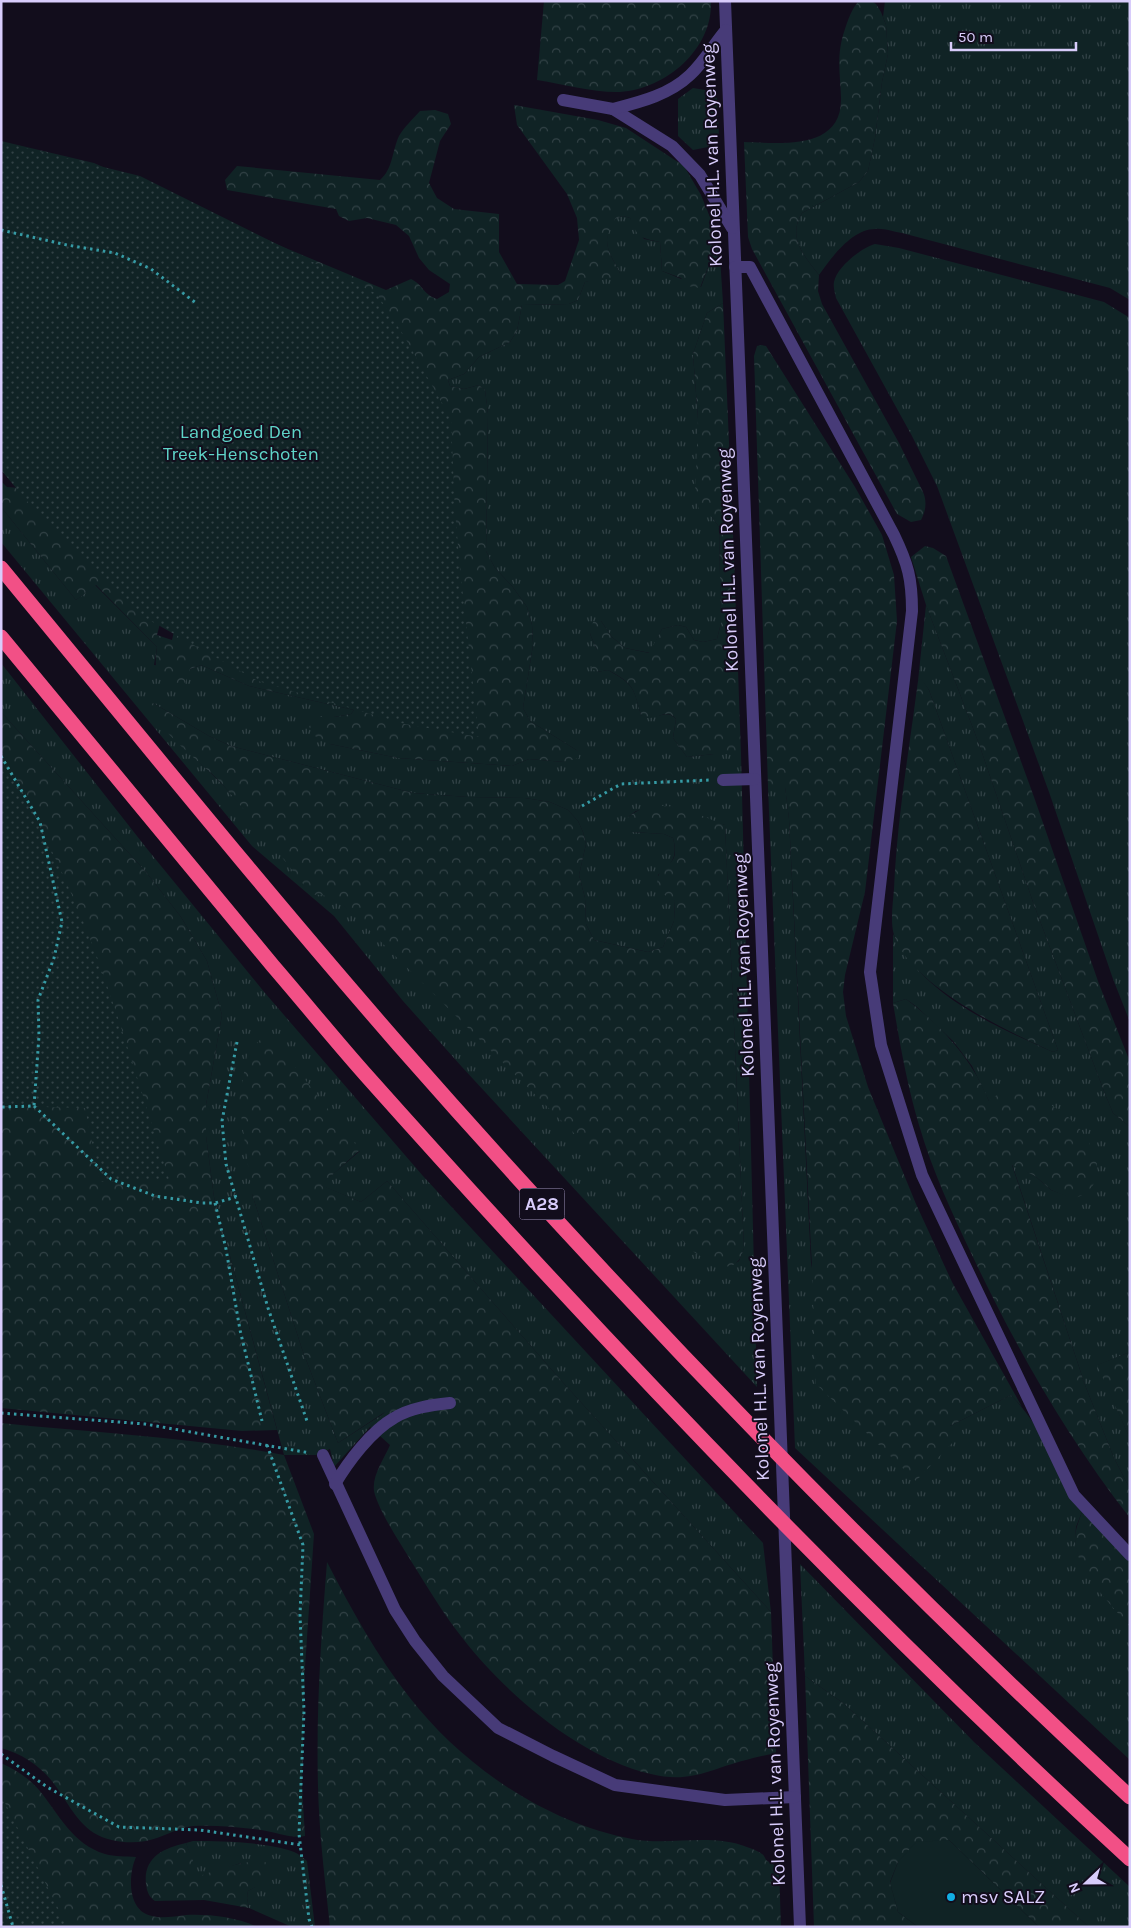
<svg xmlns="http://www.w3.org/2000/svg" width="1131" height="1928" font-family="Karla,sans-serif">
<defs>
<pattern id="grass-tufts" width="24" height="20" patternUnits="userSpaceOnUse" patternTransform="scale(1.25)"><rect width="24" height="20" fill="#102325"/><path d="M3 7l-1-3M5 7V3M7 7l1-3M15 17l-1-3M17 17v-4M19 17l1-3" fill="none" stroke="#324246"/></pattern>
<pattern id="forest-crowns" width="20" height="18" patternUnits="userSpaceOnUse" patternTransform="scale(1.25)"><rect width="20" height="18" fill="#102325"/><path d="M2 6a3 3 0 1 1 6 0M12 15a3 3 0 1 1 6 0" fill="none" stroke="#324246"/></pattern>
<pattern id="park-dots" width="8" height="8" patternUnits="userSpaceOnUse" patternTransform="scale(1.25)"><rect width="8" height="8" fill="#102325"/><path d="M2 2h.1M6 6h.1" fill="none" stroke="#324246" stroke-width="1.8" stroke-linecap="round"/></pattern>
</defs>
<rect width="100%" height="100%" fill="#120d1c"/>
<g fill="url(#grass-tufts)" fill-rule="evenodd">
<path d="M885,1H1130V300L1110,288L902,233C894,232 884,228 875,229C852,229 831,258 819,275C804,256 787,237 802,213L859,182L868,171L875,138L882,82L888,54L886,25L883,17Z"/>
<path d="M693,88L705,90L717,98L719,136L708,147L693,150L678,136V99Z"/>
<path d="M623,216L630,218L644,239L660,242L662,271L701,287L717,244L720,257L723,303L707,313L693,354L698,419L712,517L719,527L721,623L717,639L703,642L694,640L686,627L678,625L662,629L650,653L625,648L612,637L601,621L590,634L597,650V672L608,670C634,685 633,686 641,715C656,722 666,707 676,719L673,738L687,757L714,754H741L757,1387L462,1067L403,1001L334,916L252,846L1,542V507L76,600L95,585L157,647L154,665L190,669L201,665L249,686L354,710L351,714L334,717H315L330,744L398,758L512,766L529,759L564,762L578,751L530,721L523,708L533,645L532,625L527,607L512,586L495,568L486,551L488,414L485,390L479,385L464,389L450,386L448,380L464,374L479,357L510,342L517,331L522,305L569,304L578,300L585,282L620,273C608,250 601,243 614,219ZM153,703L209,736L231,746L413,793L468,797L525,798L550,802L568,810L578,821L583,832L586,844L579,875L585,898L586,924L594,940L648,952L663,947L674,921L675,901L658,875C672,863 678,858 673,838L664,834L632,832L628,817L636,811L659,806L725,825L744,1248L739,1261L730,1266L356,916L335,898L322,894L222,784L167,731Z"/>
<path d="M875,244L899,248L1104,302L1130,318V1022L1113,979L1049,792L937,486L912,436L836,298C835,293 833,288 834,282C837,267 861,248 875,244Z"/>
<path d="M926,605L979,744L1034,905L1105,1094L1113,1113L1130,1127V1352L1098,1365L1130,1439V1489L1114,1458L1085,1385L1012,1164L1035,1176L1051,1190L1073,1198L989,1101L972,1066L953,1041L917,1007L906,999L893,1003V934C923,995 994,1026 1053,1052L1058,1050L929,690L921,679L918,681Z"/>
<path d="M1,663L148,850L265,993L423,1176L763,1543L771,1612L558,1377L387,1181L361,1202L320,1185L360,1151L252,1194L302,1349L338,1443L389,1410L370,1427L334,1467L330,1449L316,1455H284L214,1197L206,1136V1105L222,1015L207,961L181,917L146,872L1,712Z"/>
<path d="M785,786L789,819L811,1263L812,1268L950,1426L1011,1395C1042,1428 1062,1472 1082,1512L1076,1527L1075,1540L1078,1554L1087,1573L1130,1627V1760L795,1448L768,787Z"/>
<path d="M800,1564L974,1742L1130,1887V1927H1089L843,1703L805,1676Z"/>
<path d="M193,1841C220,1841 269,1842 294,1852C299,1854 303,1858 307,1861L315,1927H292L249,1908L247,1898L248,1891L255,1887L241,1863L198,1877L186,1843Z"/>
</g>
<g fill="url(#forest-crowns)">
<path d="M544,1H711C713,49 666,89 620,92C596,93 562,84 537,80Z"/>
<path d="M859,1H871L876,4L881,12L886,25L888,54L882,82L875,138L868,171L859,182L802,213C787,237 804,256 819,275L818,291L822,304L899,443L923,492C927,501 926,511 921,520L911,522L897,514L752,249L748,237L744,142C781,143 843,151 841,97C840,71 836,55 845,29C848,20 852,8 859,1Z"/>
<path d="M514,105L598,120L626,128L684,166L701,195L712,222L717,244L700,288L687,286L681,278L662,271L660,242C640,238 637,237 630,218L623,216L615,219C601,243 608,250 620,273L617,278L585,282L578,300L569,304L522,305L517,331L510,342L479,357L464,374L448,380L450,386L464,389L479,385L485,390L488,414L486,551L495,568L512,586L527,607L532,625L533,645L523,708L530,721L578,751L579,758L564,762L529,759L512,766L398,758L330,744L313,735L309,727L315,717H334L351,714L354,710L249,686L201,665L190,669L184,687L173,690C155,675 154,670 157,647L96,585L76,600L1,507V481L7,487L192,501L157,635L172,640L256,276L1,280V141L94,163L288,249L386,290L411,279C424,285 422,294 437,299L449,292L450,284L429,270L419,258L409,236L396,225L367,218L349,221L339,216L336,209L227,190L225,180L237,166L380,180C393,169 392,151 399,136C404,127 413,119 420,111L435,110L448,114L451,124L440,141L429,183L437,198L454,209L499,214V252L517,284L558,285L565,281L579,240L577,218L567,194L517,125Z"/>
<path d="M723,303L734,558L741,754H714L687,757L673,738L676,719C667,708 659,719 648,718C647,718 642,716 641,715C633,687 634,684 608,670L597,672L591,668L597,650L590,634L593,622L601,621L612,637L625,648L649,653L662,629L678,625L686,627L694,640L703,642L717,639L721,623L719,527L712,517L700,512L695,497L698,419L693,354L707,313Z"/>
<path d="M761,345L766,346L855,487L882,535L894,575L897,621L865,892L845,975L843,992L846,1016L868,1087L916,1204L952,1282L1022,1407L1011,1395L950,1426L955,1440L916,1481L816,1384L812,1268L789,819L785,787H768L754,356L757,346Z"/>
<path d="M925,546L933,548L946,556L1034,797L1099,984L1130,1062V1127L1113,1113L1105,1094L1034,905L979,744L926,605L911,557Z"/>
<path d="M921,678L929,690L1058,1050L1053,1052C1008,1032 910,985 894,935C890,921 893,903 894,889C897,820 909,750 918,681Z"/>
<path d="M153,703L209,736L231,746L413,793L468,797L525,798L550,802L568,810L578,821L583,832L586,844L579,875L585,898L586,924L594,940L648,952L663,947L674,921L675,901L656,890C657,886 657,881 658,877C663,861 681,868 673,838L664,834L632,832L627,826L628,817C659,793 694,813 725,825L744,1248C742,1253 741,1259 737,1262C726,1274 705,1259 694,1252L356,917C342,904 331,893 312,895C282,858 254,820 222,784C203,763 158,732 150,706Z"/>
<path d="M1,712L146,872L181,917L207,961L222,1015L206,1105V1136L214,1197L277,1430L242,1431L1,1408Z"/>
<path d="M906,999C942,1026 972,1059 989,1101C996,1095 1006,1088 1016,1088C1023,1088 1031,1095 1037,1098C1052,1105 1067,1114 1078,1127C1093,1144 1108,1174 1087,1192C1084,1195 1077,1197 1073,1199L1051,1190L1035,1176L1012,1165L1085,1385L1114,1458L1130,1489V1518C1067,1437 1016,1348 972,1255C952,1213 932,1170 919,1125C907,1085 900,1044 893,1003Z"/>
<path d="M267,1031L360,1150L321,1185L361,1202L387,1181L558,1377L771,1612L776,1753C766,1755 756,1757 746,1760C710,1769 690,1784 651,1774C581,1758 507,1695 464,1640C444,1615 428,1588 411,1561C401,1544 378,1510 374,1491C372,1475 384,1459 390,1445L370,1427L385,1412L338,1443L302,1349L252,1194L239,1100L247,1056Z"/>
<path d="M1130,1352V1439L1097,1365Z"/>
<path d="M1,1423C96,1433 191,1437 284,1455L314,1534L305,1667L302,1786L305,1836C292,1839 275,1832 261,1830C239,1827 215,1825 193,1826C176,1828 162,1838 146,1841C129,1844 109,1842 94,1833C74,1820 66,1798 51,1780C39,1765 20,1753 1,1748Z"/>
<path d="M1082,1512L1130,1560V1627C1111,1604 1075,1570 1075,1539C1075,1529 1079,1521 1082,1512Z"/>
<path d="M327,1562C351,1609 377,1656 410,1698C463,1766 546,1823 632,1839C668,1846 706,1834 741,1845C747,1847 757,1850 762,1854C764,1855 765,1858 766,1860C770,1863 775,1865 779,1868L781,1927H330C325,1880 319,1833 318,1786C316,1712 321,1637 327,1562Z"/>
<path d="M805,1676L843,1703L1089,1927H1039L949,1840L898,1862L890,1882L898,1912L918,1927H814Z"/>
<path d="M1,1763C16,1770 29,1778 39,1790C59,1814 72,1844 105,1854C115,1857 125,1856 136,1857C128,1875 127,1911 152,1916C162,1919 176,1916 186,1915C210,1914 235,1917 258,1927H2Z"/>
<path d="M186,1843L199,1876C215,1871 268,1849 277,1871L274,1877L248,1891L247,1898L249,1908L204,1900L155,1901C149,1897 147,1892 146,1884C143,1858 163,1848 186,1843Z"/>
</g>
<g fill="url(#park-dots)">
<path d="M1,142L140,176L377,294L404,336L451,419L455,511L460,569L479,737L405,724L258,681L142,616L42,519L1,470Z"/>
<path d="M1,751C36,816 69,883 95,951C122,1026 145,1103 169,1179L100,1182L85,1108L1,1106Z"/>
<path d="M1,1795L59,1910L66,1927H1Z"/>
</g>
<path fill="#102325" d="M949,1840L1039,1927H918L898,1912L890,1883L898,1862L916,1842Z"/>
<g fill="none" stroke-linecap="round" stroke-linejoin="round">
<g stroke="#369ba5" stroke-width="3" stroke-dasharray="2.5 4" stroke-linecap="butt">
<path d="M1,230L67,245L115,253L151,269L196,303"/>
<path d="M1,756L40,822L62,922L54,958L38,1000L39,1036L34,1106L1,1107"/>
<path d="M582,806L621,784L710,780"/>
<path d="M237,1042L222,1121L226,1164L268,1308L308,1424"/>
<path d="M34,1106L111,1179L155,1196L202,1203H215L236,1197"/>
<path d="M215,1203L226,1249L240,1330L262,1421"/>
<path d="M1,1413L145,1424L310,1453"/>
<path d="M267,1445L303,1545L300,1615L304,1711L299,1834L309,1919L312,1927"/>
<path d="M1,1754L47,1787L119,1827L200,1830L301,1845"/>
<path d="M1,1885L13,1927"/>
</g>
<g stroke="#473b78" stroke-width="12">
<path d="M725,1L800,1927"/>
<path d="M563,100L613,109L672,146L700,175L732,228"/>
<path d="M613,109C640,102 669,95 690,75C704,62 714,44 726,30"/>
<path d="M735,267H750L894,535C908,564 912,579 912,611L870,972L881,1045L922,1175L1074,1495L1130,1555"/>
<path d="M723,780L755,779"/>
<path d="M323,1455L395,1610L415,1641L443,1676L498,1728L553,1756L615,1785L725,1800L795,1797"/>
<path d="M335,1484C348,1462 371,1431 394,1418C410,1408 431,1405 450,1403"/>
</g>
<g stroke="#f25086" stroke-width="15">
<path d="M1,568C133,728 263,889 399,1045C630,1308 873,1559 1130,1797"/>
<path d="M1,637C92,747 182,857 273,966C304,1002 334,1039 365,1074C608,1347 861,1612 1130,1859"/>
</g>
</g>
<circle fill="#11aee2" stroke="#120d1c" stroke-width="2" cx="951" cy="1897" r="5"/>
<g text-anchor="middle" dominant-baseline="central" stroke-width="4" stroke-linejoin="round" paint-order="stroke">
<rect fill="#120d1c" stroke="#9d93b8" stroke-width="1" x="519.5" y="1188.5" width="45" height="31" rx="4"/>
<g font-size="18" font-weight="bold" fill="#d8ccfb">
<text x="542" y="1204">A28</text>
</g>
<g font-size="19" fill="#d8ccfb" stroke="#120d1c">
<text transform="translate(712 155) rotate(-92)">Kolonel H.L. van Royenweg</text>
<text transform="translate(728 560) rotate(-92)">Kolonel H.L. van Royenweg</text>
<text transform="translate(744 965) rotate(-92)">Kolonel H.L. van Royenweg</text>
<text transform="translate(759 1369) rotate(-92)">Kolonel H.L. van Royenweg</text>
<text transform="translate(775 1774) rotate(-92)">Kolonel H.L. van Royenweg</text>
</g>
<g font-size="19" fill="#5fd4c8" stroke="#120d1c">
<text x="241" y="432">Landgoed Den<tspan x="241" dy="22">Treek-Henschoten</tspan></text>
</g>
<g font-size="19" fill="#d8ccfb" stroke="#120d1c" text-anchor="start">
<text x="961" y="1897">msv SALZ</text>
</g>
</g>
<rect width="1131" height="1928" fill="none" stroke="#d8ccfb" stroke-width="5"/>
<g transform="translate(1086 1883) rotate(248)" stroke="#120d1c" stroke-width="4" paint-order="stroke">
<path d="M0-4L9 19L0 12L-9 19Z" fill="#d8ccfb"/>
<text y="-8" font-size="14" font-weight="bold" text-anchor="middle" fill="#d8ccfb">N</text>
</g>
<path d="M951 42v8h125v-8" fill="none" stroke="#d8ccfb" stroke-width="2.5"/>
<text x="958" y="42" font-size="15" fill="#d8ccfb" stroke="#120d1c" stroke-width="4" paint-order="stroke">50 m</text>
</svg>
